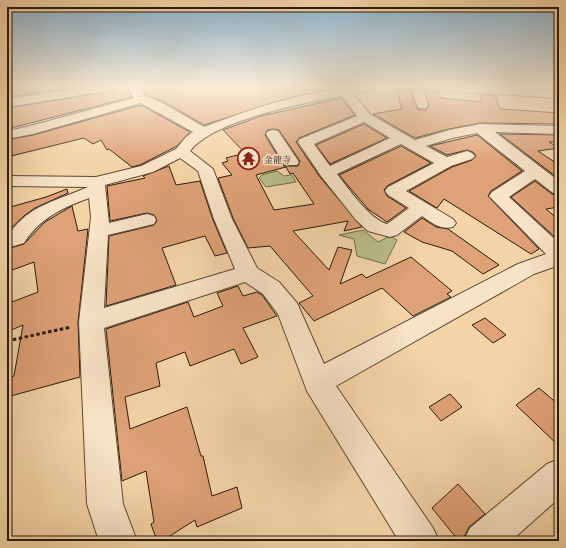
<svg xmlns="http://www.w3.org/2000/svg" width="566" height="548" font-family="'Libre Caslon Text','Noto Serif JP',serif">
<rect width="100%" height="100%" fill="#f4d4a7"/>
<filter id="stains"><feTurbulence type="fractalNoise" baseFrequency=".005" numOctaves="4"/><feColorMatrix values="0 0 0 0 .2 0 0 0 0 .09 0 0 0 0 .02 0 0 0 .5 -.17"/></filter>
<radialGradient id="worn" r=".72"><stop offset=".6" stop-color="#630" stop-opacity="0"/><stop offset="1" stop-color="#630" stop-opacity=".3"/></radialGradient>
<g fill="#babd88" stroke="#726c4c">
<path d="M277,171L284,176L292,175L296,182L266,187L259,178L262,175Z"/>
<path d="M363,230L378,242L390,236L397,240L385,264L357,256L354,239L339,235Z"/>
</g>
<g fill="#dfa177" stroke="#291b0f" fill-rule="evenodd">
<path d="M7,87H78L7,97Z"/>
<path d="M120,87H127L132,97L7,129V108L113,91Z"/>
<path d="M142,87H341V88L288,98L204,125L162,101L146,95Z"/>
<path d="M396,89H409L418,110H426L429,106L424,90L438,92L441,98L482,102L480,95L495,96L500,109L559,113V124L480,123L449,129L415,138L373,114L402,109Z"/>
<path d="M341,98L355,115L299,138L296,142L320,177L362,227L344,231L348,221L293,231L329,270L338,247L352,250L340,284L362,274L366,278L411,257L452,291L447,294L451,297L413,316L382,288L314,321L299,303L313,296L270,246L248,248L233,218L218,178L232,175L222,163L228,161L226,158L245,153L223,130L261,116ZM273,129L279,130L300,161L298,166H284L265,135L267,130ZM286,167L290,174L293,173L314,204L274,210L256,175Z"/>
<path d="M141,105L190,132L177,146L140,165L132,167L109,149L107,150L101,140L93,144L84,138L7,157V140L33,135Z"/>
<path d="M364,124L387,138L330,164L316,145Z"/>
<path d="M500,134L559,135V141L549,142L559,148L538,151L559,165V179Z"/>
<path d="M477,135L522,171L491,191L488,196L539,249L531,254L444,199L437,208L409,191L452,167L472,160L476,156L473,152L467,150L447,155L430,146Z"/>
<path d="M401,146L431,163L387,186L384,190L387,196L406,208L387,222L368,209L339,175Z"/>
<path d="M169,166L176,185L200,181L213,220L227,253L215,256L205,236L162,248L176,285L106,306L109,236L154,225L157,221L154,215L147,213L110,221L107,186L145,178L143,176Z"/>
<path d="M535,181L552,194L559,195V207L546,209L559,220V238L557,239L511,197Z"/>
<path d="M67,189L68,193L35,208L25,215L7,232V208L46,197Z"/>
<path d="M72,206L78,231L88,229L78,322L80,377L7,397V378L14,376L23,325L7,332V304L38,292L34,262L7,272V249L24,244L45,222Z"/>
<path d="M422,218L436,227L448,229L499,265L483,274L452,251L422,242L404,232Z"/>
<path d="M238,286L243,296L257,292L262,295L277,316L243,328L258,357L241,364L234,349L190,366L185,352L156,363L160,386L125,397L130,429L187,407L201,456H203L212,496L237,487L242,508L197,527L195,520L162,541H157L151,524L154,522L146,471L122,481L106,329L188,302L194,317L223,306L217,293Z"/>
<path d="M485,318L506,335L493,343L472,325Z"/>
<path d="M539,388L559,405V446L516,405Z"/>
<path d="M450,394L462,407L441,421L429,407Z"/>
<path d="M458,484L485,514L469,527L465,535L459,541L432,508Z"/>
</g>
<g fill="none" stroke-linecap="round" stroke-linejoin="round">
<defs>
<g id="minor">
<path d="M89,87H119L113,90L7,107V99Z"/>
<path d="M128,87H140L145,96L161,102L204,127C259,106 316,87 376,87L374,89L353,94L370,114L415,140L449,130L480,124L559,126V134L495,132L559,181V194L553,193L535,179L509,197L559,243V265L534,274L336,386L433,528L439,541H399L307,391L278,314L263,294L245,282L104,328L123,504L137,541H99L87,504L79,322L91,217L89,198C62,208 40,218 24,243L7,248V234L10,233C29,205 59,200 88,187L7,186V176L96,177L141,166L176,149L186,137L193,132L141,103L33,134L7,139V131L26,127L134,98ZM342,96L357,116L300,139L298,142L321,176L356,220L368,231L390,237L397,235L422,216C432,223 440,230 453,227L456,223L453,219L406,191L451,166L472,159L475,156L472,153L467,151L447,157L426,146L452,138L477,133L525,171L492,192L489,196L546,254L518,264L324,364L297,303L279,282L257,268L232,219L213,169L190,151C214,120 303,103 342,96ZM364,122L390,138L330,166L314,144ZM401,144L434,163L388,187L385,191L388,195L409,208L387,224C370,220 348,188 337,174ZM180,158L198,171L214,219L235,269L104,308L108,235L154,224L156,220L154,216L147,214L109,223L105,185L153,172Z"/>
<path d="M410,87H422L428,105L426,108H418Z"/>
<path d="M424,87H497L559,90V98L430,90Z"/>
<path d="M273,130L278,131L299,162L297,165H285L283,162L266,134L268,131Z"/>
<path d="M559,459V498L511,541H464L470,528L547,464Z"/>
</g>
</defs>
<use href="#minor" stroke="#5c4935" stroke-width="2"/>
<path stroke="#291b0f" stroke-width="3" stroke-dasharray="3.5 2.5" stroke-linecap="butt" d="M7,341L71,327"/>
<use href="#minor" fill="#f8e3c6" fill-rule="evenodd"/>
</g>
<linearGradient id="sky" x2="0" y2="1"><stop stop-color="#8bb5d2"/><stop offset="0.53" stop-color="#faecd7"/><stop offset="1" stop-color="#faecd7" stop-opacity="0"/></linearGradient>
<rect width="566" height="164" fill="url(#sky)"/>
<defs>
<symbol id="temple-ring" viewBox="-11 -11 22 22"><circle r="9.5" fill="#f8e3c6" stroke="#8f2418" stroke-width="1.5"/><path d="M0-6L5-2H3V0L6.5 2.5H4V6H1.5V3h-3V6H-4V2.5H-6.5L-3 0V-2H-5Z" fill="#8f2418"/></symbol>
</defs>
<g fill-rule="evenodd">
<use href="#temple-ring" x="236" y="146" width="25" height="25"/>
</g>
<g text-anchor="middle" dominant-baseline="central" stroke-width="3.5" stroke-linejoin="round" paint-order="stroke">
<g font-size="9" fill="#291b0f" stroke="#f8e3c6" text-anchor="start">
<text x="264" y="159">金龍寺</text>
</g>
</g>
<rect width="566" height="548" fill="none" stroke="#f4d4a7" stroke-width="24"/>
<rect x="8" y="8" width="550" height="532" fill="none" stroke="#291b0f" stroke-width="2"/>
<rect x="12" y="12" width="542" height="524" fill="none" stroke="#291b0f"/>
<rect width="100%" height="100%" filter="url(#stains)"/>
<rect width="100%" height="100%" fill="url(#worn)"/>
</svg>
